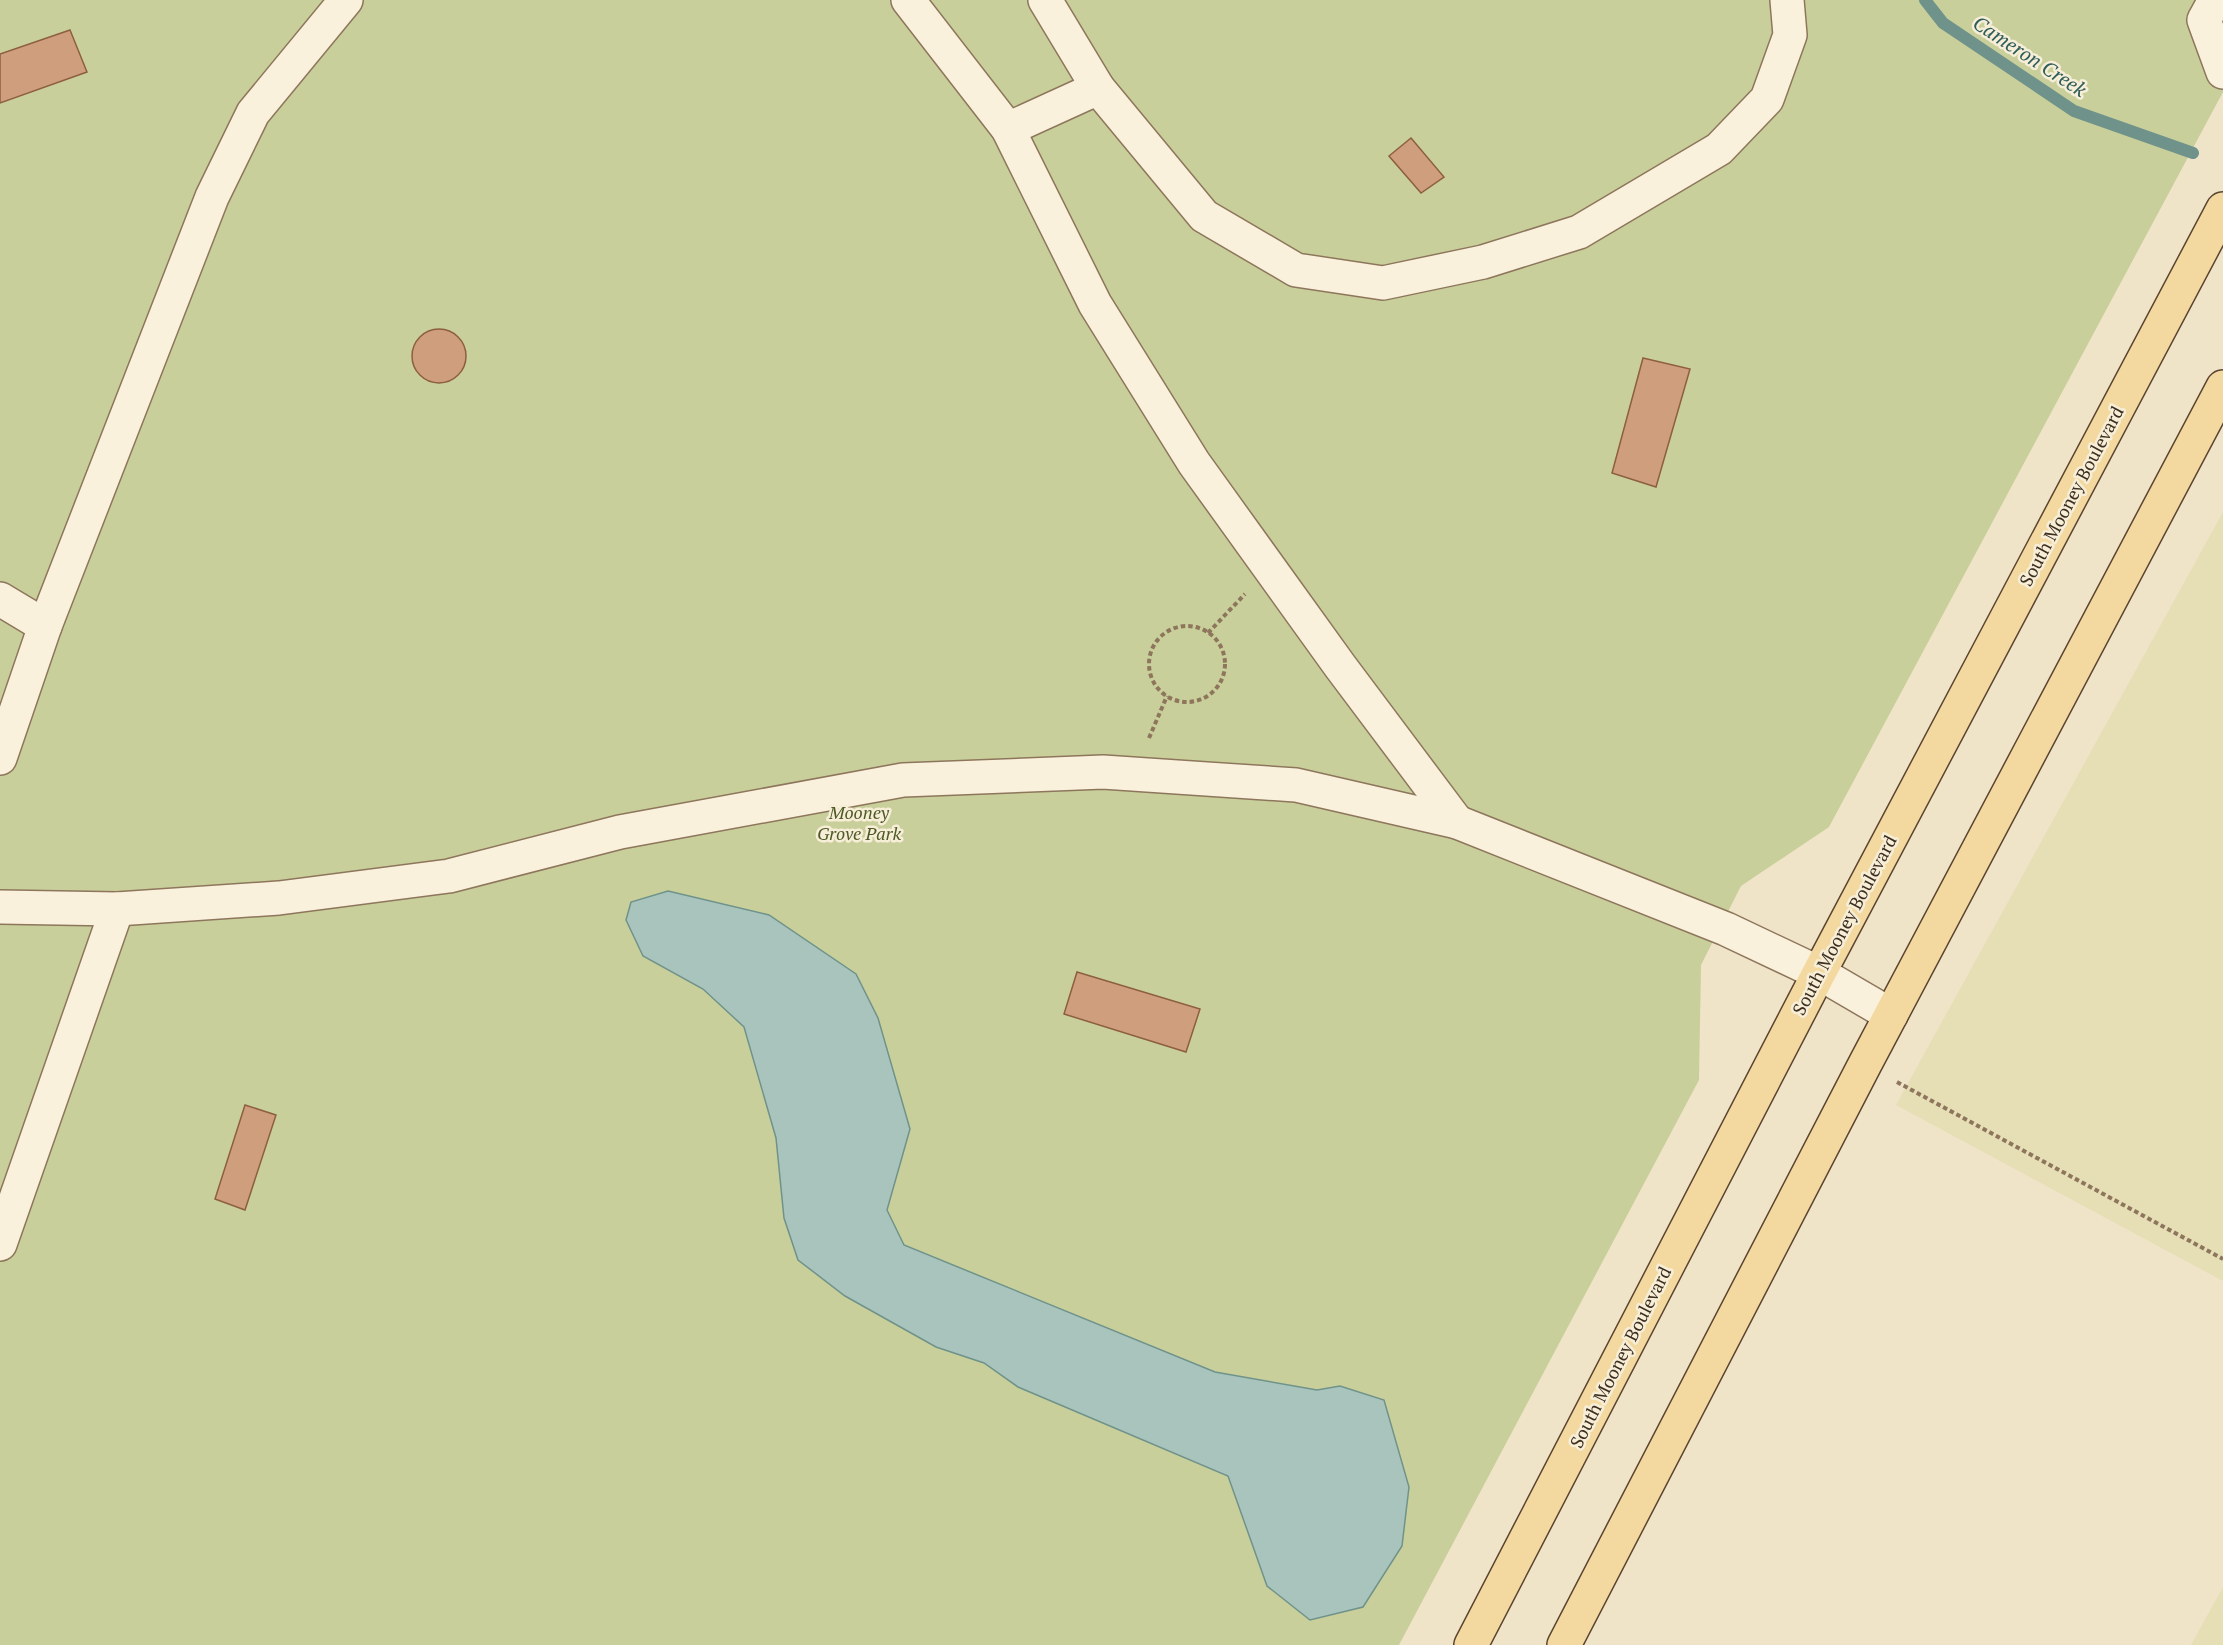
<svg xmlns="http://www.w3.org/2000/svg" width="2223" height="1645" font-family="'PT Serif',serif">
<rect width="100%" height="100%" fill="#f0e4c8"/>
<g fill="#e6deb5">
<path d="M2223,512V1281L1896,1105Z"/>
<path d="M2223,1587V1645H2191Z"/>
</g>
<path fill="#c9cf9b" d="M0,0H2223V92L1829,827L1741,886L1701,965L1699,1080L1399,1645H0Z"/>
<path fill="#a9c4bc" stroke="#6f938a" stroke-width="1.5" d="M668,891L769,915L856,974L878,1018L910,1129L887,1210L904,1245L1215,1372L1317,1390L1340,1386L1384,1400L1409,1487L1402,1546L1363,1607L1310,1620L1267,1586L1228,1476L1018,1387L984,1363L936,1347L845,1296L798,1260L784,1218L776,1138L744,1027L703,989L643,956L626,920L631,902Z"/>
<g fill="none" stroke-linecap="round" stroke-linejoin="round">
<path stroke="#6f938a" stroke-width="12" d="M1925,0L1943,23L2074,111L2193,153"/>
</g>
<g fill="#cf9f7d" stroke="#8d5f41" stroke-width="1.5">
<path d="M70,30L87,72L0,103V54Z"/>
<path d="M1411,138L1444,177L1421,193L1389,156Z"/>
<circle cx="439" cy="356" r="27"/>
<path d="M1643,358L1690,369L1656,487L1612,473Z"/>
<path d="M1077,972L1200,1009L1186,1052L1064,1014Z"/>
<path d="M245,1105L276,1115L245,1210L215,1199Z"/>
</g>
<g fill="none" stroke-linecap="round" stroke-linejoin="round">
<defs>
<g id="minor">
<path d="M908,0L1008,129L1095,304L1194,463L1340,666L1457,822"/>
<path d="M1045,0L1098,88L1204,216L1296,270L1383,283L1483,262L1579,232L1719,149L1767,99L1790,35L1787,0"/>
<path d="M2215,0L2204,20L2223,72"/>
<path d="M1008,129L1098,88"/>
<path d="M0,599L45,626"/>
<path d="M0,758L45,626L212,197L253,113L346,0"/>
<path d="M0,907L117,909L279,898L449,876L620,832L903,780L1103,772L1296,785L1457,822L1726,929L1819,973L1891,1015"/>
<path d="M0,1244L117,909"/>
</g>
<g id="major">
<path d="M1471,1645L1819,973L2223,209"/>
<path d="M1564,1645L1865,1064L2223,387"/>
</g>
</defs>
<use href="#minor" stroke="#8d765c" stroke-width="36"/>
<use href="#major" stroke="#5b4430" stroke-width="36"/>
<g stroke="#8d765c" stroke-width="4" stroke-dasharray="4.5 3" stroke-linecap="butt">
<circle cx="1187" cy="664" r="38"/>
<path d="M1208,633L1245,594"/>
<path d="M1149,738L1167,696"/>
<path d="M1897,1082L2223,1259"/>
</g>
<use href="#minor" stroke="#faf1dc" stroke-width="33"/>
<use href="#major" stroke="#f3d9a0" stroke-width="33"/>
</g>
<g text-anchor="middle" dominant-baseline="central" stroke-width="5" stroke-linejoin="round" paint-order="stroke">
<g font-size="18" fill="#3d2e20" stroke="#f7eed8">
<text transform="translate(2071 496) rotate(-62)">South Mooney Boulevard</text>
<text transform="translate(1844 925) rotate(-62)">South Mooney Boulevard</text>
<text transform="translate(1620 1357) rotate(-63)">South Mooney Boulevard</text>
</g>
<g font-size="18" font-style="italic" fill="#4d5a26" stroke="#f7eed8">
<text x="859" y="812">Mooney<tspan x="859" dy="21">Grove Park</tspan></text>
</g>
<g font-size="20" font-style="italic" fill="#2f5d5a" stroke="#f7eed8">
<text transform="translate(2030 56) rotate(33)">Cameron Creek</text>
</g>
</g>
</svg>
